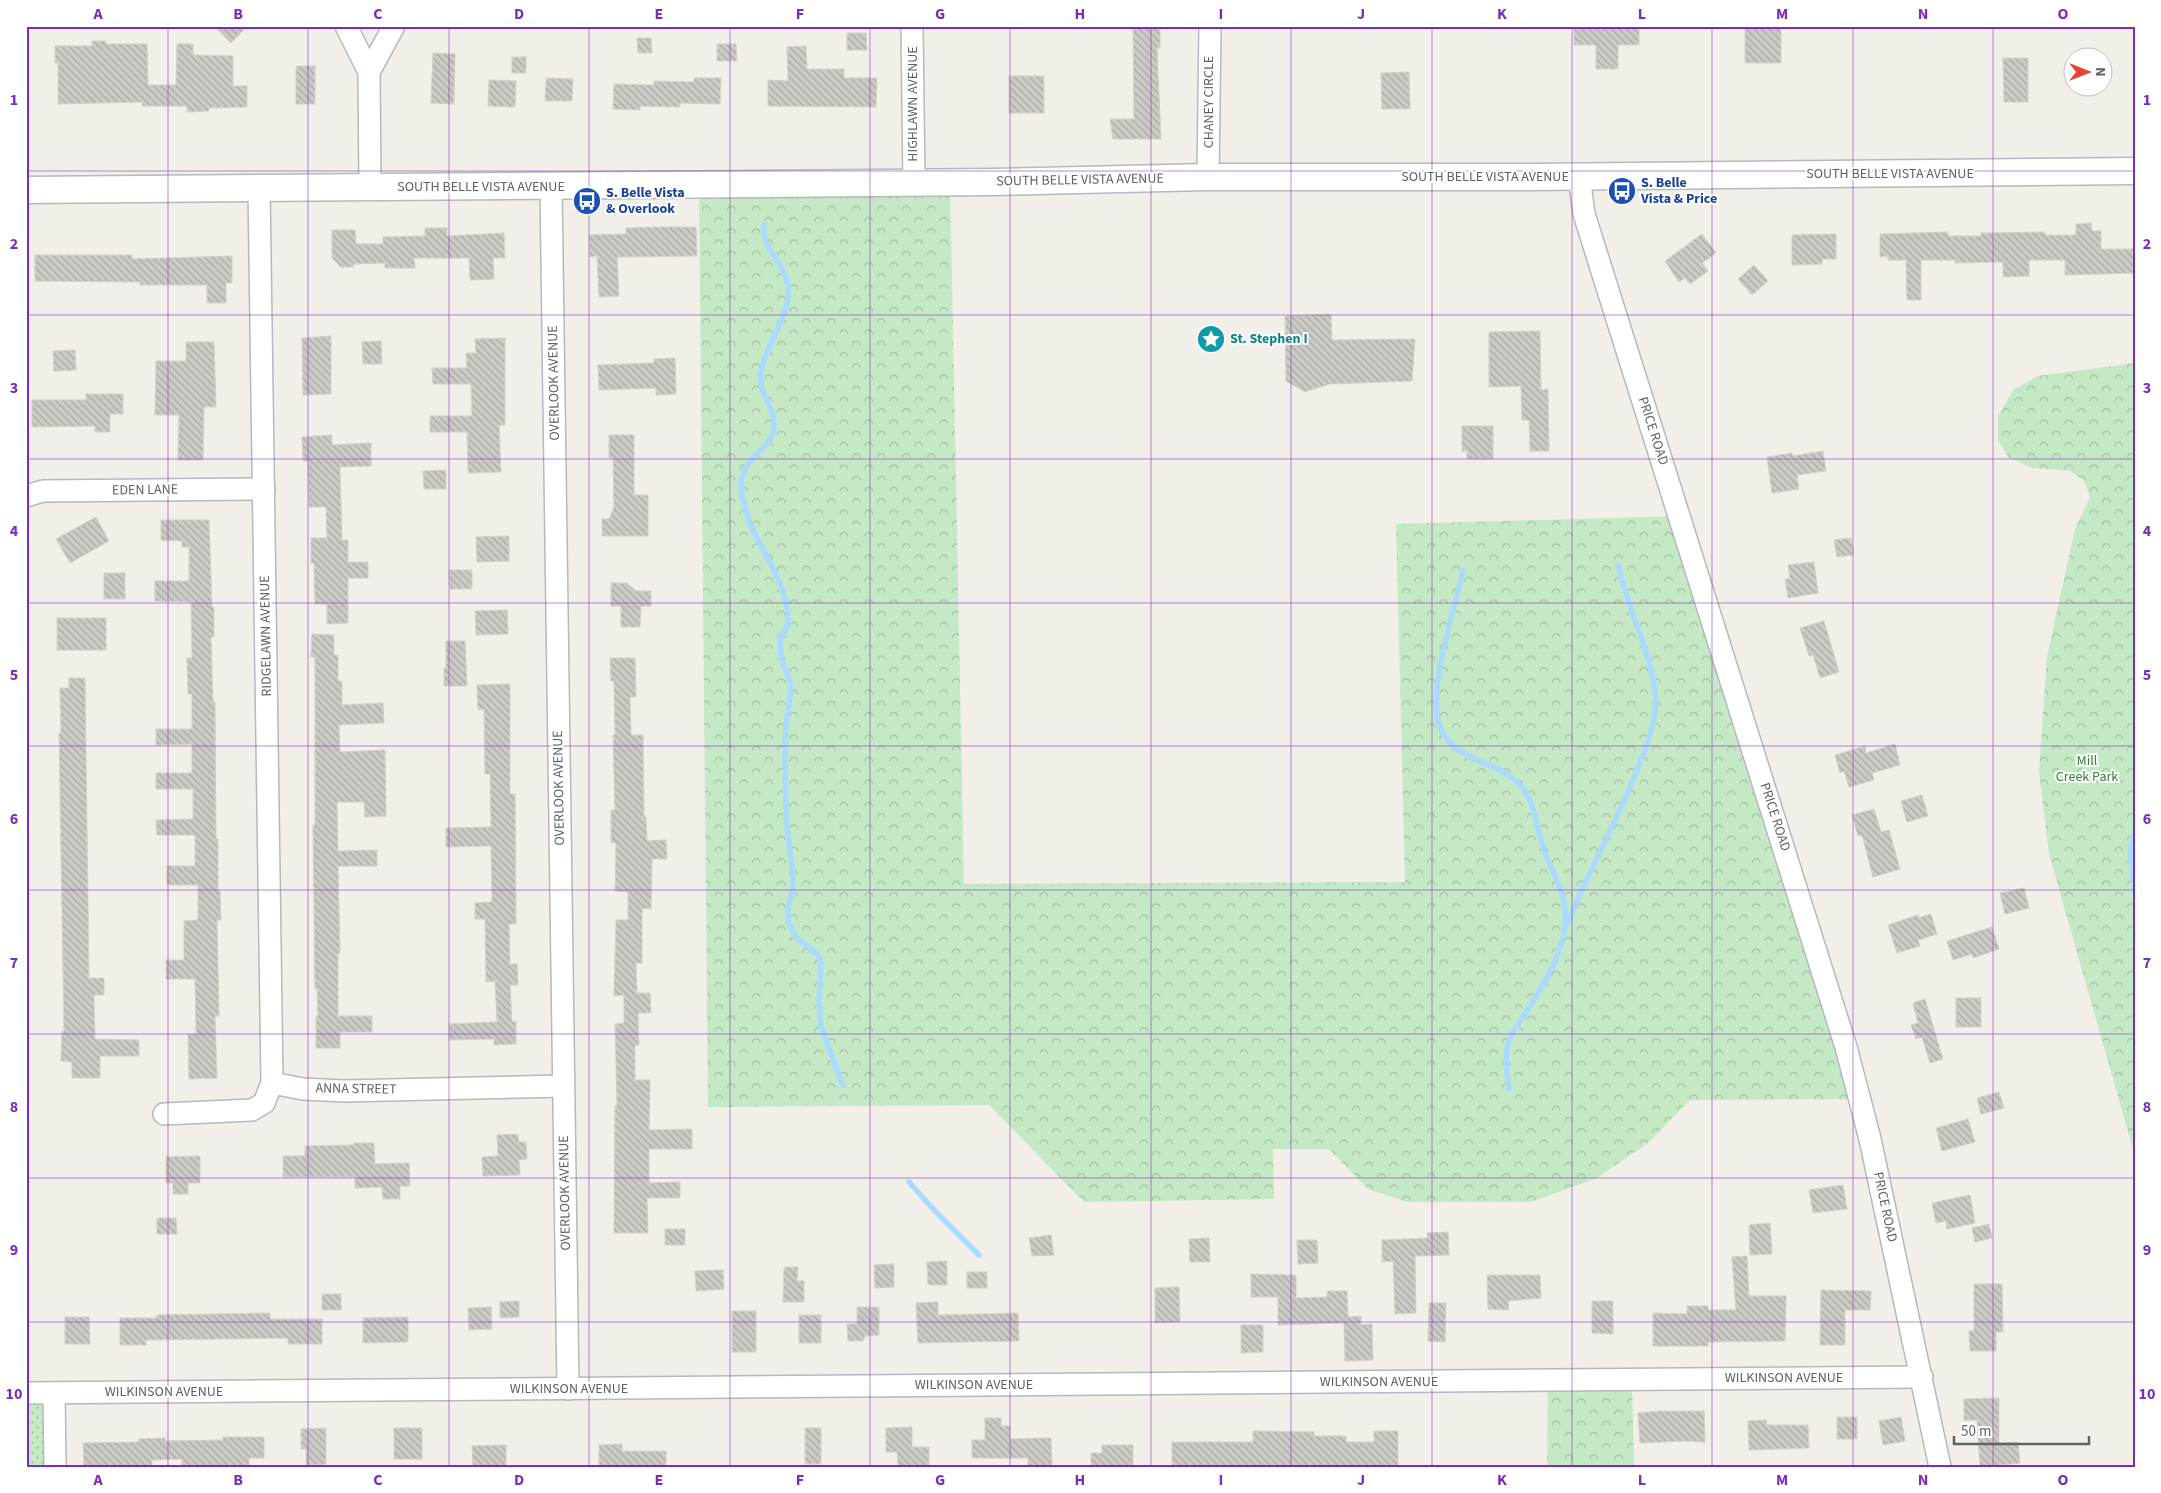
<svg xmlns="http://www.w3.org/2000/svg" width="2161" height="1493" font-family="'Source Sans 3',sans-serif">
<defs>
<pattern id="grass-dots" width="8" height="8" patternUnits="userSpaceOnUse" patternTransform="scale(1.25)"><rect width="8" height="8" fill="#c5e8c5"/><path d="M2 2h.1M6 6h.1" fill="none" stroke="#a3c0a4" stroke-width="1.8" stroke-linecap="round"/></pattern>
<pattern id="forest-crowns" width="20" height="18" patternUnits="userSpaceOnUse" patternTransform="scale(1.25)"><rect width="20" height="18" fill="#c5e8c5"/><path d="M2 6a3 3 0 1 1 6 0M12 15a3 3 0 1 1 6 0" fill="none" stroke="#a3c0a4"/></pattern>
<pattern id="building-back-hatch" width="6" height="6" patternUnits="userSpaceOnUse" patternTransform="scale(1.25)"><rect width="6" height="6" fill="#cccac5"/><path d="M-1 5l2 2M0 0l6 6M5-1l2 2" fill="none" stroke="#a9a8a4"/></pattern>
</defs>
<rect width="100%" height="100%" fill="#f1efe8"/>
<path fill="url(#grass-dots)" d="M26,1393H54L55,1467H26Z"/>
<g fill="url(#forest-crowns)">
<path d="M950,182L964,884L1405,882L1396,524L1679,516L1860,1099L1690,1100L1649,1142L1597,1178L1531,1202H1407L1368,1189L1329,1149H1273L1274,1199L1084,1202L989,1105L708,1107L699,185Z"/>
<path d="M2135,363V1156L2049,854L2039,771L2047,657L2075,529L2090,497L2084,481L2070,471L2033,468L2009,458L1998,440V416L2013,390L2038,376Z"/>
<path d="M1548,1380H1632L1634,1467H1547Z"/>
</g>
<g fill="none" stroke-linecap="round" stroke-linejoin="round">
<g stroke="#aadaff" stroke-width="5.5">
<path d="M764,225C761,250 785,262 788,286C791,316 766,343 761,372C757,393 775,406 774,426C774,452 734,457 742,495C745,508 748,522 755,534C767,558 804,615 780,638L781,658L789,679L791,691L786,725L785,751L786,819L793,874V890L788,907V922L796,937L818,955L821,962L819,1004L821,1027L843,1086"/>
<path d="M1463,571C1454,611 1430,681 1438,720C1447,763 1501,759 1523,788C1535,804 1538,834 1545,853C1551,869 1561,885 1564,902C1572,941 1547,979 1527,1011C1522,1019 1515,1027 1511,1036C1503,1052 1507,1072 1509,1089"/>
<path d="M2135,833L2130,850L2135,891"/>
<path d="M1567,924C1589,870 1618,820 1639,765C1648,742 1658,717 1655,692C1650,648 1627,608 1618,565"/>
<path d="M909,1182L934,1210L979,1255"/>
</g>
</g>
<g fill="url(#building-back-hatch)" stroke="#d6d1c6">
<path d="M214,26H247L231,43Z"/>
<path d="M1133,26H1160V48H1157L1161,139H1113L1110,119H1134Z"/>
<path d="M1574,26H1639V45H1618V69H1596V45H1574Z"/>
<rect x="1745" y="26" width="36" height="37"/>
<path d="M847,33H866L867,50H847Z"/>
<path d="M637,38H651L652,53H638Z"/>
<path d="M92,41H106V44H147L148,85H176L177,44H193V55L233,56V86H247V107L209,108V111L187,112V106H142V102L58,104V63H55V46H92Z"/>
<path d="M717,44H736L737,61H717Z"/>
<path d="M806,46L807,69H844V78H877L876,107L768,106V80L788,81L787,47Z"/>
<path d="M433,53L455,54L454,104L431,103Z"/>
<rect x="512" y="57" width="14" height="16"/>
<path d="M2003,58H2028V102H2004Z"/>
<rect x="296" y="66" width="19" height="38"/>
<path d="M1409,72L1410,109H1382L1381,73Z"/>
<rect x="1009" y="76" width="35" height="37"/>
<path d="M546,78L573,79L572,101H545Z"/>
<path d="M694,78H721L720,104L680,103V107L640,106V110L613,109L614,84L654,85V81L694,82Z"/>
<path d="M489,80L516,81L515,107L488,106Z"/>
<path d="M2091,223L2092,231H2101V249H2135V273L2065,275V260H2029V276L2003,277V262L1955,263L1956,260H1921V300H1907L1906,260H1888V256L1880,257V234L1948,232V236H1981V233H1989L2045,232V235H2076V224Z"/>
<path d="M657,227H696L697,256L617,257L619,296L599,297L597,256L590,257L589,235L626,234V228Z"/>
<path d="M425,228H447V236L504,233L505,258H493L494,279L470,280L469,258H414L415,268H385V263L354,264L353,267H341L332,258V230H355L356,244H383V237L425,236Z"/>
<path d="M1702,234L1716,253L1702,263L1708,271L1690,284L1685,278L1679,282L1665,261Z"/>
<path d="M1836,234V259H1822V264L1792,265V235Z"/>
<path d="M35,255H132V259L232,256V283H226V303H207V285H140V282L35,281Z"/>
<path d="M1754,265L1768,281L1752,295L1738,279Z"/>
<path d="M1331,314L1332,340L1415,339L1412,381L1329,384L1305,392L1286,381L1285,316Z"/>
<path d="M1540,331L1541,390L1548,389L1549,451H1530L1529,420H1522L1521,386L1489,387V332Z"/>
<path d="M331,336V394L303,395L302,338Z"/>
<path d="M505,338V425H499L501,472L468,473L467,432H430V416H472L471,384H433L432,368H467L466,353H476L475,339Z"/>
<path d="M381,341L382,364H363L362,342Z"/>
<path d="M186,342H214L216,407H204L203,460H178L179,415H155L156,361H186Z"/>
<path d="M75,350L76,370L54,371L53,351Z"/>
<path d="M675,358L676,394L656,395V388L599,390L598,365L654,363V359Z"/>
<path d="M86,394H123V414H110V432H95V426L32,427V400H86Z"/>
<path d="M1462,426H1493V459H1467V451H1462Z"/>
<path d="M332,435V445L371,443V466L340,467L342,540H348V562H368V578H348V623L327,624V604H315L314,563H311V538H327L326,507H309L308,461H303L302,437Z"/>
<path d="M609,435H634V495H648V536H602V519H609L614,507L613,458H609Z"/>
<path d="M1823,451L1826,471L1797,475L1799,489L1772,493L1767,457L1792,453L1793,456Z"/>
<path d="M446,470V489H424L423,471Z"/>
<path d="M96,517L109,541L70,563L56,539Z"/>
<path d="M161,520H209L212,607H214V637H211L213,702H215L216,839H218V891H220L221,920H217L219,1016H215L217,1078L189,1079L188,1034H196L195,979H166V960H184V921L198,920V885H167V866H195V835H157L156,820L193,819V789H156V773H192V744L156,745V729H192V694H188L187,658H192L191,602L155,601V581H189V547H182V541L161,540Z"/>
<path d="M509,536V561L477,562L476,537Z"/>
<path d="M1851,538L1854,555L1837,557L1834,540Z"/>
<path d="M1814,562L1818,593L1788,598L1785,579H1790L1788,565Z"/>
<path d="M449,570H472V589H450Z"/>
<rect x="104" y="573" width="21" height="26"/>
<path d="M611,583H627L636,591H651V606H641L640,627H621V606H611Z"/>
<path d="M507,610L508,634L476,635L475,611Z"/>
<rect x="57" y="618" width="49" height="32"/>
<path d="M1824,621L1839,672L1820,678L1813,655L1809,656L1800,628Z"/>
<path d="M312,634L334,635V655H338V681H342V705L383,703L384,723L339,725L340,752L385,750L386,816L365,817L364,802H337L338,851L377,850V866H338L340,953H338V1016H372V1032H340V1048H316V1016H318L317,989H315L313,825H315V657H311Z"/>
<path d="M446,641H465L467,686H444V668H446Z"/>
<path d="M610,658H635L636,697H630L631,735H643L644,817H646L647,841L666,840L667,859H652L651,909L642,908V963H636L637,993H650L651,1013H638L639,1045H635V1080H650L649,1130L692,1129V1149H649V1183L680,1182V1198H647L648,1233H614L615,1106H617L615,1024L624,1023V995L614,996L616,920H628V892L615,891L616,843H611V810H615L613,735H615L614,681H611Z"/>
<path d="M69,678H85L89,978H104V995H94L95,1039L139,1040V1056H100V1078H72V1062L61,1061L62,1031L64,1032L59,733H61L60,688H69Z"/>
<path d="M510,684V794H515L516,924H509L510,964H517L518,985H510L512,1022L516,1021V1044L494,1045V1039L449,1040V1024L497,1022L495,981L486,982L485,919H475V903L492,902L491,846L446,847V828L491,827L490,774H485L484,709L478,710L477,685Z"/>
<path d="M1895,744L1900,765L1872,773L1874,780L1849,787L1844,771L1840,773L1835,755L1865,746L1866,753Z"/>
<path d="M1922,795L1928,816L1907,822L1901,801Z"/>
<path d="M1874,809L1881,832L1889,830L1900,869L1873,877L1862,835L1858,836L1852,815Z"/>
<path d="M2024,888L2029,908L2005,914L2000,893Z"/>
<path d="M1931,914L1937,934L1918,940L1920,946L1897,953L1888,925L1918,915L1919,918Z"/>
<path d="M1992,927L1999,949L1973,958L1972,954L1953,960L1947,941Z"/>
<rect x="1956" y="998" width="25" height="29"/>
<path d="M1925,999L1943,1059L1930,1063L1922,1037L1916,1039L1911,1025L1918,1023L1913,1003Z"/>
<path d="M1999,1092L2004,1108L1981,1114L1977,1098Z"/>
<path d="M1968,1119L1975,1142L1942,1151L1936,1128Z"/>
<path d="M518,1134L519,1142H526L527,1159L519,1160L520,1175L483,1176L482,1157L498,1156L497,1135Z"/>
<path d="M354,1143H374L375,1164L409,1163L410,1186H400V1199H383L382,1187L355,1188V1177H283V1156H305V1146L354,1145Z"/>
<path d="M200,1156V1183H188V1194H173V1183H166V1157Z"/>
<path d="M1843,1185L1847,1209L1813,1213L1809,1190Z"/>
<path d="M1970,1195L1975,1223L1947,1229L1946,1221L1936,1223L1932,1203Z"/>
<path d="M157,1218H176L177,1234H157Z"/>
<path d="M1770,1223L1772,1254L1750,1255L1749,1225Z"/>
<path d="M1989,1224L1992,1238L1975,1242L1972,1228Z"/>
<rect x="665" y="1229" width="20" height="16"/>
<path d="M1448,1232L1449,1255L1415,1256L1416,1313L1395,1314L1393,1261L1382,1262V1240L1428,1238L1427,1233Z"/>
<path d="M1051,1235L1054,1255L1032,1256L1029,1238Z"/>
<path d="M1209,1238L1210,1262H1190L1189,1239Z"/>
<path d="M1297,1240H1317L1318,1263L1298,1264Z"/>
<path d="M1747,1256L1749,1296H1786L1785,1341L1708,1342V1346H1653V1313L1687,1314V1306H1708V1310H1736L1732,1257Z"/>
<path d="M947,1261V1285H928L927,1262Z"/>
<path d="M894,1264V1287L875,1288L874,1265Z"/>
<path d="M784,1267H798L797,1281H804V1302H783Z"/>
<path d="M723,1270L724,1289L696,1291L695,1271Z"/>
<rect x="967" y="1272" width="20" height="16"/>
<path d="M1251,1274L1296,1275V1298L1327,1297V1291H1347L1348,1317L1361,1316V1325L1372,1324L1373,1360L1345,1361L1344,1323L1278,1325V1297H1251Z"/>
<path d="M1487,1275H1540L1541,1298L1508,1301L1509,1310L1488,1309Z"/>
<path d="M1974,1284H2002L2003,1332H1996V1351H1970L1969,1331H1974Z"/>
<path d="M1179,1287L1180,1322L1155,1323V1288Z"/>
<path d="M1821,1290L1871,1291L1870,1310H1845V1345H1820Z"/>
<rect x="322" y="1294" width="19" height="16"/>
<path d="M519,1301V1317L500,1318V1302Z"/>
<path d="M1592,1301H1613V1334L1592,1333Z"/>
<path d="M938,1302V1315L1018,1313L1019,1341L918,1343L916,1303Z"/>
<path d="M1429,1303H1446L1445,1342L1428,1341Z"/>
<path d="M491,1307L492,1329L469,1330L468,1308Z"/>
<path d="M857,1307H879V1335L865,1336L863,1341H848L847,1324H857Z"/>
<rect x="732" y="1311" width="24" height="41"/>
<path d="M270,1313V1319H322V1344H288V1338L146,1340V1345H120V1318H157V1315Z"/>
<rect x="799" y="1315" width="22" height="28"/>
<path d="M65,1317H89L90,1344H65Z"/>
<path d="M408,1317V1342L363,1343V1318Z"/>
<path d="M1241,1325H1263V1352L1241,1353Z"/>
<path d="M1999,1398V1443L2018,1442L2020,1463L1980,1467L1977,1420H1964V1399Z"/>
<path d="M1659,1411H1704L1705,1442L1684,1441L1640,1443L1638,1413Z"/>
<rect x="1837" y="1417" width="20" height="22"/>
<path d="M1901,1417L1905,1441L1883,1445L1879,1421Z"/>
<path d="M985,1418H1001V1426H1010V1439L1051,1438L1052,1467H1028V1458H972V1440H985Z"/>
<path d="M1766,1420L1767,1425H1808L1809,1448L1749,1450L1748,1421Z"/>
<path d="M912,1427V1447H929V1466L898,1467L897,1452H886V1428Z"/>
<path d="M326,1428V1464L306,1465V1449H301V1429Z"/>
<rect x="394" y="1428" width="28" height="31"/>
<rect x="805" y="1428" width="16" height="36"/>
<path d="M1253,1431L1314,1432V1436H1346V1442H1374V1431H1398V1467H1172V1442H1253Z"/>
<path d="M223,1437H264V1458H249V1467L182,1466V1459L152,1460V1467H84L83,1443L139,1442V1439L165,1438V1441L223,1440Z"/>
<path d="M622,1444V1451H666V1467H599V1445Z"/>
<path d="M506,1445V1467H473L472,1446Z"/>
<path d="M1102,1445H1133V1467H1091V1453H1102Z"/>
</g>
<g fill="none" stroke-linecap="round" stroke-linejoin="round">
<defs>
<g id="minor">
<path d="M346,26L369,72L370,186"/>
<path d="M912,26L914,182"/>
<path d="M369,72L394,26"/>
<path d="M1579,176L1584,214L1846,1047L1870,1139L1940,1467"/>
<path d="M1208,177L1210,26"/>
<path d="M551,187L568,1389"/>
<path d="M26,496L43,491L264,489"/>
<path d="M272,1083L303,1089L344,1091L563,1086"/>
<path d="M164,1114L252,1110L264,1103L272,1083L259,188"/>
<path d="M26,1393L1922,1377"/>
<path d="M54,1393L55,1467"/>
</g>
<path id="tertiary" d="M26,190L992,182L1208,177H1532L2135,171"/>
</defs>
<use href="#minor" stroke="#b5b8bc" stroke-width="24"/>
<use href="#tertiary" stroke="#b5b8bc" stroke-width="29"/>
<use href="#minor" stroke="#fff" stroke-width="21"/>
<use href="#tertiary" stroke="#fff" stroke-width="26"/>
</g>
<path fill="none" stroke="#7b2cbf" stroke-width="1" stroke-opacity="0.55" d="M168,26V1467M308,26V1467M449,26V1467M589,26V1467M730,26V1467M870,26V1467M1010,26V1467M1151,26V1467M1291,26V1467M1432,26V1467M1572,26V1467M1712,26V1467M1853,26V1467M1993,26V1467M26,171H2135M26,315H2135M26,459H2135M26,603H2135M26,746H2135M26,890H2135M26,1034H2135M26,1178H2135M26,1322H2135"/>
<defs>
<symbol id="bus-disc" viewBox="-11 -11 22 22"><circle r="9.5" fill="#1a4fb4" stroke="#fff"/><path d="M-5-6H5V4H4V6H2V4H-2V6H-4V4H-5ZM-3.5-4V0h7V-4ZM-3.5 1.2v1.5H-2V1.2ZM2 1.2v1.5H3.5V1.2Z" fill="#fff"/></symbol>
<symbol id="sight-disc" viewBox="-11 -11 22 22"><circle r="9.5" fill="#0f9aa8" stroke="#fff"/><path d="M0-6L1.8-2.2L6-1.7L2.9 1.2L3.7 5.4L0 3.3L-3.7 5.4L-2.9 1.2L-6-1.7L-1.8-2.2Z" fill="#fff"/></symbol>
</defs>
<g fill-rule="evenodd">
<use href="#bus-disc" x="1606" y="175" width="32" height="32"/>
<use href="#bus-disc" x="571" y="185" width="32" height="32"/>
<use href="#sight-disc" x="1195" y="323" width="32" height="32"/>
</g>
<g text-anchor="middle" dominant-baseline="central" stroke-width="4" stroke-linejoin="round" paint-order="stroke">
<g font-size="14" fill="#5f6368" stroke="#fff">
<text transform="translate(1209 102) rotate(-90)">CHANEY CIRCLE</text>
<text transform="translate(913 104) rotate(-90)">HIGHLAWN AVENUE</text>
<text x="1890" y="174">SOUTH BELLE VISTA AVENUE</text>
<text x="1485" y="177">SOUTH BELLE VISTA AVENUE</text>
<text transform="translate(1080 180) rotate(-1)">SOUTH BELLE VISTA AVENUE</text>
<text x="481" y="187">SOUTH BELLE VISTA AVENUE</text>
<text transform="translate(554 383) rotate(-91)">OVERLOOK AVENUE</text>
<text transform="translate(1653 431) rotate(72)">PRICE ROAD</text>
<text transform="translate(145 490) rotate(-1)">EDEN LANE</text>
<text transform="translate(266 636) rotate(-91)">RIDGELAWN AVENUE</text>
<text transform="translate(559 788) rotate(-91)">OVERLOOK AVENUE</text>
<text transform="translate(1775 817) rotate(72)">PRICE ROAD</text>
<text transform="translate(356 1089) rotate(1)">ANNA STREET</text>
<text transform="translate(565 1193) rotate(-91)">OVERLOOK AVENUE</text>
<text transform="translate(1885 1207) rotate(78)">PRICE ROAD</text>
<text x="1784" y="1378">WILKINSON AVENUE</text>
<text x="1379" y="1382">WILKINSON AVENUE</text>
<text x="974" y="1385">WILKINSON AVENUE</text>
<text x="569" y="1389">WILKINSON AVENUE</text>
<text x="164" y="1392">WILKINSON AVENUE</text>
</g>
<g font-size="14" font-weight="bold" fill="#164399" stroke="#fff" text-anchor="start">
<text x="1641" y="183">S. Belle<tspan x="1641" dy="16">Vista &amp; Price</tspan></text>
<text x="606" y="193">S. Belle Vista<tspan x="606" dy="16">&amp; Overlook</tspan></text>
</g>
<g font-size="14" font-weight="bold" fill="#0d838f" stroke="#fff" text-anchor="start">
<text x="1230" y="339">St. Stephen I</text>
</g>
<g font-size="14" fill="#348238" stroke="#fff">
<text x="2087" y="761">Mill<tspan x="2087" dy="16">Creek Park</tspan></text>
</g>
</g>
<rect width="2161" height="1493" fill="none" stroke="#ffffff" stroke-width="55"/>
<g transform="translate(2088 72) rotate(90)"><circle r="24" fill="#ffffff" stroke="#bfc1c3"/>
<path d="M0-4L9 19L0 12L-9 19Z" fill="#ea4335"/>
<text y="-8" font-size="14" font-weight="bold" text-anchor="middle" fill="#5f6368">N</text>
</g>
<path d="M1954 1436v8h135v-8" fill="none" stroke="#5f6368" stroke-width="2.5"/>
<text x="1961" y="1436" font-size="15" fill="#5f6368" stroke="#ffffff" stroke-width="4" paint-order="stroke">50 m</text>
<rect x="28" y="28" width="2106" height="1438" fill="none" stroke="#7b2cbf" stroke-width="2"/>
<g font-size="16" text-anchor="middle" font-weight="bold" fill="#7b2cbf">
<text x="98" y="19">A</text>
<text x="238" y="19">B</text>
<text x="378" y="19">C</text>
<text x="519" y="19">D</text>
<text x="659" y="19">E</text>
<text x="800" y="19">F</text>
<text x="940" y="19">G</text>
<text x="1080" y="19">H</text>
<text x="1221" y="19">I</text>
<text x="1361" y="19">J</text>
<text x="1502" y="19">K</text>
<text x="1642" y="19">L</text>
<text x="1782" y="19">M</text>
<text x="1923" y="19">N</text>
<text x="2063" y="19">O</text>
<text x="14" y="105">1</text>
<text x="2147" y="105">1</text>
<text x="14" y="249">2</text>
<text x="2147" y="249">2</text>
<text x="14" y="393">3</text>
<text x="2147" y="393">3</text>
<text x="14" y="536">4</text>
<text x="2147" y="536">4</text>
<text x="14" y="680">5</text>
<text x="2147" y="680">5</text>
<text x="14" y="824">6</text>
<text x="2147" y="824">6</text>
<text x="14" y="968">7</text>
<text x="2147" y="968">7</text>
<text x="14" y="1112">8</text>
<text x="2147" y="1112">8</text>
<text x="14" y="1255">9</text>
<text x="2147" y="1255">9</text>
<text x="14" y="1399">10</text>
<text x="2147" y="1399">10</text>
<text x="98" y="1485">A</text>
<text x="238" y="1485">B</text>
<text x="378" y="1485">C</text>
<text x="519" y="1485">D</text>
<text x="659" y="1485">E</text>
<text x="800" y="1485">F</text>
<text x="940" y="1485">G</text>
<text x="1080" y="1485">H</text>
<text x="1221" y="1485">I</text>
<text x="1361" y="1485">J</text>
<text x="1502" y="1485">K</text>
<text x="1642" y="1485">L</text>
<text x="1782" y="1485">M</text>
<text x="1923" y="1485">N</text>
<text x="2063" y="1485">O</text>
</g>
</svg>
